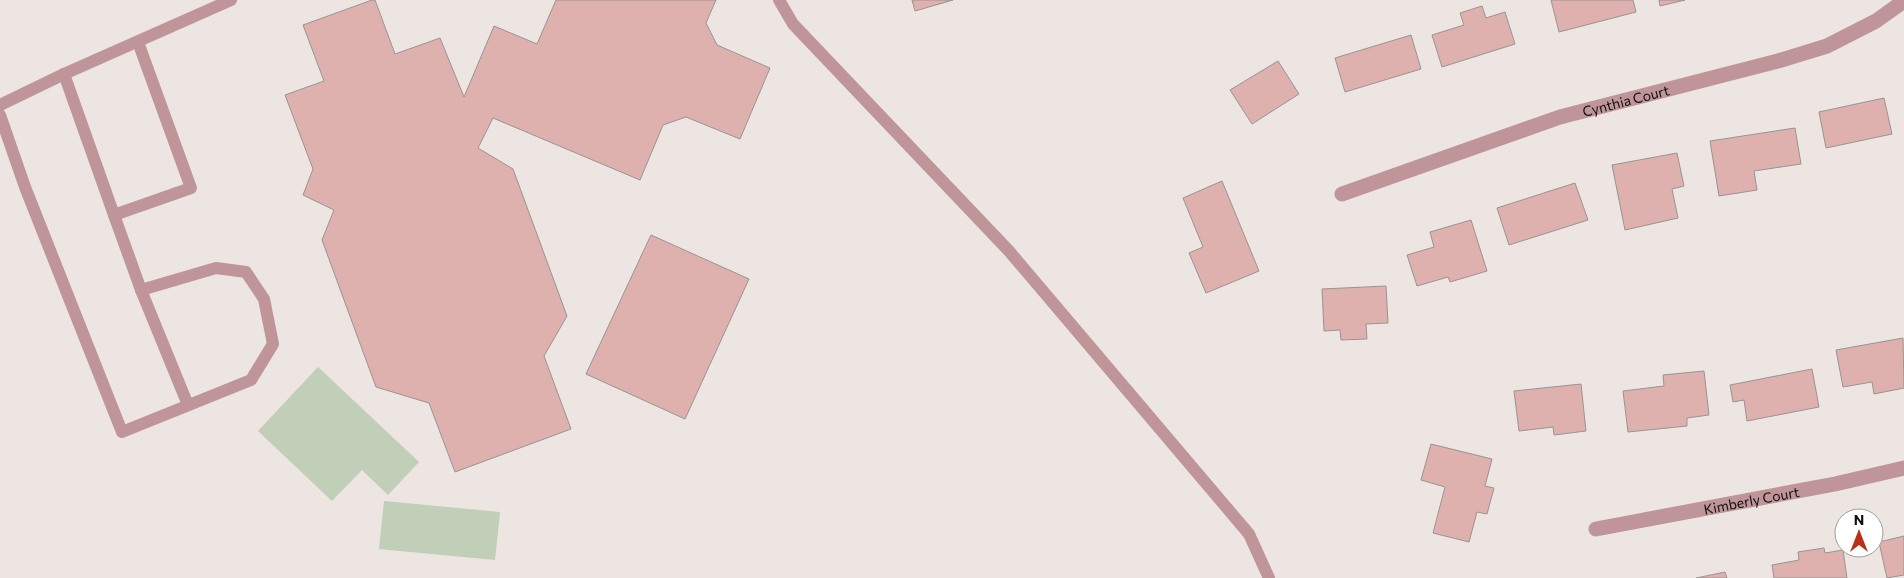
<svg xmlns="http://www.w3.org/2000/svg" width="1904" height="578" font-family="Commissioner,sans-serif">
<rect width="100%" height="100%" fill="#ece5e2"/>
<g fill="#c1ceb8">
<path d="M318,367L419,462L388,495L362,470L332,501L258,431Z"/>
<path d="M384,501L500,512L495,560L379,549Z"/>
</g>
<g fill="#deb1af" stroke="#9a9392">
<path d="M372,0H375L395,54L440,38L464,97L494,26L537,44L556,0H716L706,23L717,45L770,68L740,139L686,117L663,125L640,180L493,118L478,148L513,169L567,316L544,356L571,429L455,472L429,403L376,387L322,240L334,210L303,195L313,169L285,95L324,81L303,25Z"/>
<path d="M912,0H953L915,11Z"/>
<path d="M1551,0H1633L1636,12L1559,32Z"/>
<path d="M1659,0H1685L1660,6Z"/>
<path d="M1482,6L1486,18L1505,12L1515,44L1442,67L1432,35L1464,25L1460,13Z"/>
<path d="M1411,35L1421,69L1345,92L1335,58Z"/>
<path d="M1278,61L1299,94L1252,124L1230,90Z"/>
<path d="M1884,98L1892,134L1826,148L1819,112Z"/>
<path d="M1795,128L1801,164L1754,171L1757,190L1719,196L1710,141Z"/>
<path d="M1677,153L1684,186L1672,189L1678,218L1625,230L1612,165Z"/>
<path d="M1222,181L1259,271L1206,293L1189,253L1203,247L1183,198Z"/>
<path d="M1575,183L1588,220L1509,245L1497,208Z"/>
<path d="M1471,220L1487,271L1450,282L1448,277L1417,286L1407,255L1434,247L1430,232Z"/>
<path d="M651,235L749,279L685,419L586,374Z"/>
<path d="M1386,286L1388,323L1366,324L1367,339L1341,340L1340,330L1324,331L1322,289Z"/>
<path d="M1903,338L1904,388L1874,394L1872,382L1843,387L1836,350Z"/>
<path d="M1812,369L1819,407L1747,421L1744,400L1733,402L1730,385Z"/>
<path d="M1704,371L1709,415L1687,418V426L1628,432L1623,391L1664,386L1663,375Z"/>
<path d="M1581,384L1586,431L1554,435L1553,427L1519,431L1514,391Z"/>
<path d="M1431,444L1492,459L1485,486L1494,488L1487,514L1477,512L1469,542L1433,533L1445,487L1421,480Z"/>
<path d="M1904,536V575L1887,578L1879,542Z"/>
<path d="M1824,548L1825,553L1843,550L1847,578H1774L1772,565L1799,560L1798,552Z"/>
<path d="M1725,572L1727,578H1696Z"/>
</g>
<g fill="none" stroke-linecap="round" stroke-linejoin="round">
<g stroke="#bf9599" stroke-width="12">
<path d="M779,0L793,24L1009,251L1249,534L1269,578"/>
<path d="M64,74L114,215L191,188L138,42"/>
<path d="M0,105L64,74L231,0"/>
<path d="M0,115L25,187L122,432L251,380L273,344L264,299L246,272L216,268L141,290L114,215"/>
<path d="M141,290L188,405"/>
</g>
<g stroke="#bf9599" stroke-width="15">
<path id="s1" d="M1342,194L1560,117L1778,61L1827,46L1876,21L1904,1"/>
<path id="s2" d="M1596,529L1835,484L1904,468"/>
</g>
</g>
<g text-anchor="middle" dominant-baseline="central" stroke-width="4.5" stroke-linejoin="round" paint-order="stroke">
<g font-size="14" fill="#100e0d" stroke="#fff">
<text stroke="none"><textPath href="#s1" startOffset="299">Cynthia Court</textPath></text>
<text stroke="none"><textPath href="#s2" startOffset="158">Kimberly Court</textPath></text>
</g>
</g>
<g transform="translate(1859 533)"><circle r="24" fill="#ffffff" stroke="#9f9f9e"/>
<path d="M0-4L9 19L0 12L-9 19Z" fill="#ba2f16"/>
<text y="-8" font-size="14" font-weight="bold" text-anchor="middle" fill="#100e0d">N</text>
</g>
</svg>
